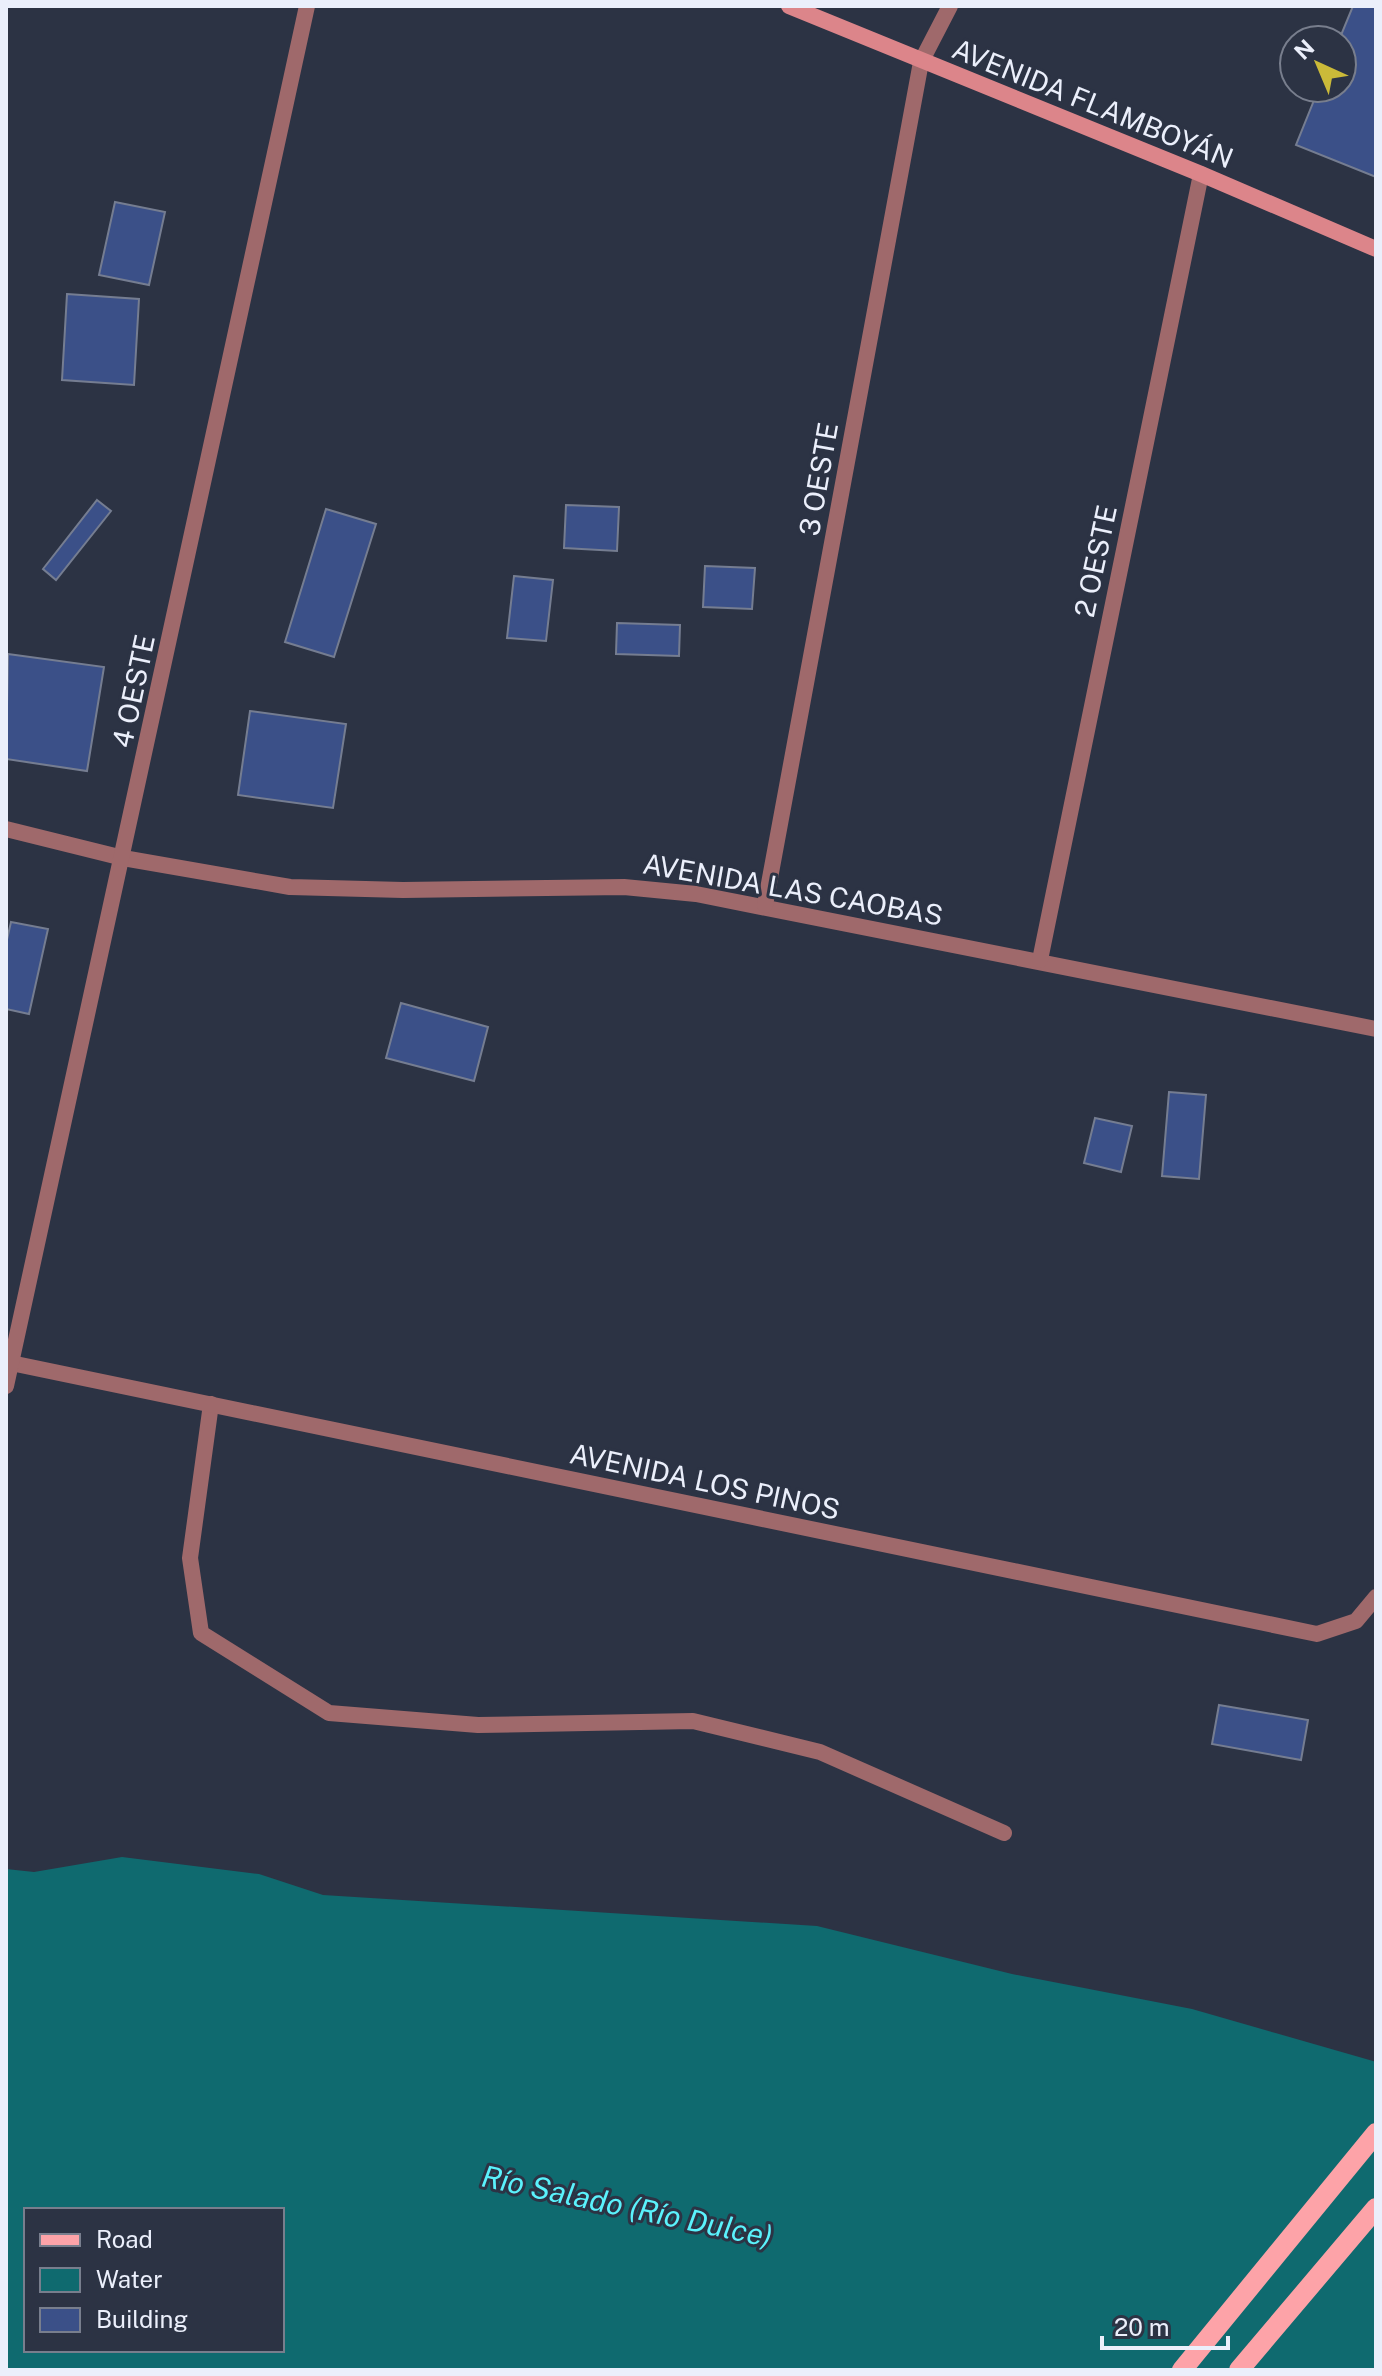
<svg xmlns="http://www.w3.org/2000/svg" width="1382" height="2376" font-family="'Public Sans',sans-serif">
<rect width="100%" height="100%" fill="#2c3344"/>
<path fill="#0f6a6f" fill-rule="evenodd" d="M122,1857L259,1874L323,1895L817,1926L1012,1974L1192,2009L1373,2061L1376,2062V2370H6V1869L34,1872ZM26,2210H282V2350H26Z"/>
<g fill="#3b5088" stroke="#757d91" stroke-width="2">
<path d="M1353,6H1376V177L1296,145L1319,88H1342V40H1339Z"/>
<path d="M115,202L165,212L149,285L99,275Z"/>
<path d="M67,294L139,299L134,385L62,380Z"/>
<path d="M97,500L111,511L56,580L43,569Z"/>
<path d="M566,505L619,507L617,551L564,548Z"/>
<path d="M326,509L376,524L334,657L285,642Z"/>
<path d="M705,566L755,568L752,609L703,607Z"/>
<path d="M514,576L553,580L546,641L507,638Z"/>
<path d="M617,623L680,625L679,656L616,654Z"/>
<path d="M8,654L104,667L87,771L6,759Z"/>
<path d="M250,711L346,724L333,808L238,795Z"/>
<path d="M11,922L48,929L29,1014L6,1009V944Z"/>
<path d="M401,1003L488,1027L474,1081L386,1058Z"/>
<path d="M1169,1092L1206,1095L1199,1179L1162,1176Z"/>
<path d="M1095,1118L1132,1126L1121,1172L1084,1163Z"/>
<path d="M1219,1705L1308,1720L1301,1760L1212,1744Z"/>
</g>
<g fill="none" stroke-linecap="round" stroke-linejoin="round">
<path stroke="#9f696b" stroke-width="16" d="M211,1404L190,1558L201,1633L329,1713L478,1725L693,1721L820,1752L1004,1833"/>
<g stroke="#9f696b" stroke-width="16">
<path d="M6,829L123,858L290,887L403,890L624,887L696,894L1376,1029"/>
<path d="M765,905L921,62L950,6"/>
<path d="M1040,960L1201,174"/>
<path d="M11,1363L1317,1634L1356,1621L1376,1597"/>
<path d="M6,1386L307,6"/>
</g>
<path stroke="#dc858a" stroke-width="16" d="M789,6L1201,174L1376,249"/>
<g stroke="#fda3a8" stroke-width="20">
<path d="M1182,2370L1376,2133"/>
<path d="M1239,2370L1376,2208"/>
</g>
</g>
<g text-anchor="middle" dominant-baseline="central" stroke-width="6" stroke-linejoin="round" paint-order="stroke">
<g font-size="28" fill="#ebeffb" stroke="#2c3344">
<text transform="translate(1093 103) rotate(22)">AVENIDA FLAMBOYÁN</text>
<text transform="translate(818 479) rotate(-80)">3 OESTE</text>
<text transform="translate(1095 561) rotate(-78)">2 OESTE</text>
<text transform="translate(133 691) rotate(-78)">4 OESTE</text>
<text transform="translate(793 889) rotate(10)">AVENIDA LAS CAOBAS</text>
<text transform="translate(705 1481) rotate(12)">AVENIDA LOS PINOS</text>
</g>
<g font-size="30" font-style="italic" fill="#5af2fc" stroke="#2c3344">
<text transform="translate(627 2206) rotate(12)">Río Salado (Río Dulce)</text>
</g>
</g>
<rect width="1382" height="2376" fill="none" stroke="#ebeffb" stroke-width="16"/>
<rect x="24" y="2208" width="260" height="144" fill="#2c3344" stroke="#787e8d" stroke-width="2"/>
<rect x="40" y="2234" width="40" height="12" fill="#fda3a8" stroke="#787e8d" stroke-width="2"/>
<text x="96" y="2248" font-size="24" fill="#ebeffb">Road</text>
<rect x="40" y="2268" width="40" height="24" fill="#0f6a6f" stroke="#787e8d" stroke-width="2"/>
<text x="96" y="2288" font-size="24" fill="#ebeffb">Water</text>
<rect x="40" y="2308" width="40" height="24" fill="#3b5088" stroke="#787e8d" stroke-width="2"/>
<text x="96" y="2328" font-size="24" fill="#ebeffb">Building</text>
<g transform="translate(1318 64) rotate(316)"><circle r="38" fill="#2c3344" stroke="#787e8d" stroke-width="2"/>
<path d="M0-6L14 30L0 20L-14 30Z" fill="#cbba39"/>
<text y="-12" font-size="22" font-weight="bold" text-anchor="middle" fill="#ebeffb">N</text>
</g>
<path d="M1102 2336v12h126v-12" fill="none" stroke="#ebeffb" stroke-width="4"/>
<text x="1114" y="2336" font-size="24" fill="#ebeffb" stroke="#2c3344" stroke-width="6" paint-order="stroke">20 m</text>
</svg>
